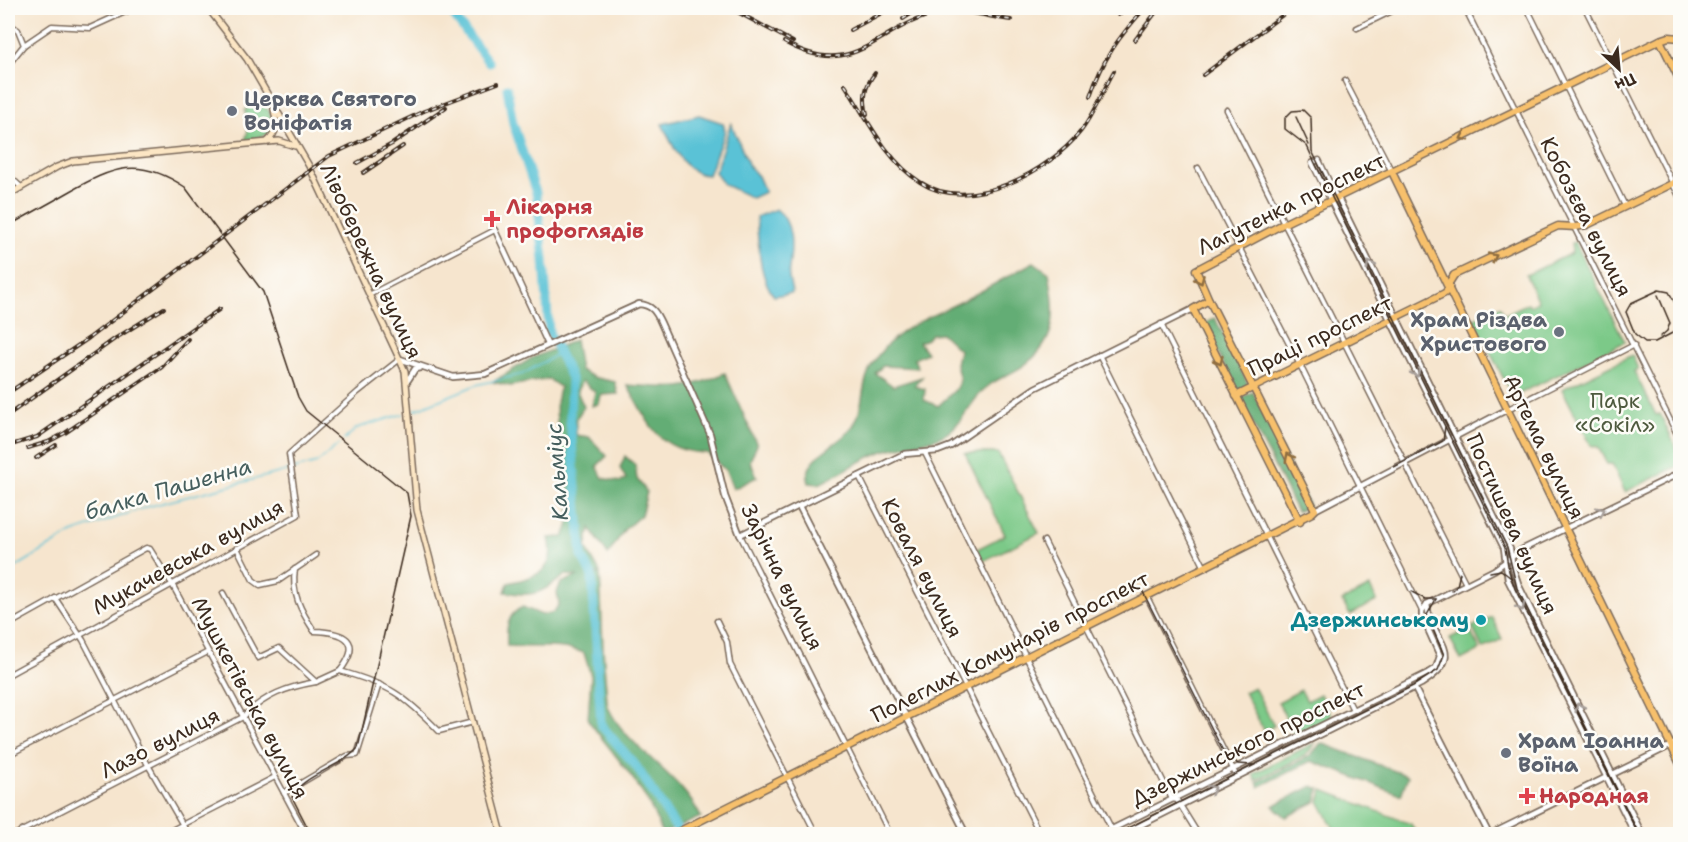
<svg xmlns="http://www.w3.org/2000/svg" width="1688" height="842" font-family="'Shantell Sans',sans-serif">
<rect width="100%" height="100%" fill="#fdfcf7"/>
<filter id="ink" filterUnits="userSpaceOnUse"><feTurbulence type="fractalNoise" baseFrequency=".0167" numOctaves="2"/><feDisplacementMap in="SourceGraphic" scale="12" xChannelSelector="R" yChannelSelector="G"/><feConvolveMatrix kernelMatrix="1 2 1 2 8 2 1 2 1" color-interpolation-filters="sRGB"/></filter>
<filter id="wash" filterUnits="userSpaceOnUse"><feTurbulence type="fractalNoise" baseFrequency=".008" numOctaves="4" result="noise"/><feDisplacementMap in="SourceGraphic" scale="24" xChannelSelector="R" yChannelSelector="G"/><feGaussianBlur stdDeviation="1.35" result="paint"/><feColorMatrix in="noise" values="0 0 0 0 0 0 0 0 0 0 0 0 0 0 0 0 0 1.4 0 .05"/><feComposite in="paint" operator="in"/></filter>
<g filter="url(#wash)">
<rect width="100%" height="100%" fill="#f6e5ce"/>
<g fill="#7bc988" stroke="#5b7a53" stroke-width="1.5">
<path d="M262,103L270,112L272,128L266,135L245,141L248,130L245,110L254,104Z"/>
<path d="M1575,242L1625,342L1513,397L1473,319L1500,306L1504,315L1528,303L1530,306L1538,302L1526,275L1572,253L1571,243Z"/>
<path d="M1632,355L1638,369L1634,371L1656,415L1660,414L1680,456V465L1625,492L1612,464H1607L1598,447L1591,445L1562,389Z"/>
<path d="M965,453H998L1039,533L983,561L977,549L1005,535Z"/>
<path d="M1370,587L1377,601L1350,615L1342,601Z"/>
<path d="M1492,617L1502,639L1483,649L1472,627Z"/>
<path d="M1469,629L1480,650L1461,660L1450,638Z"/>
<path d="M1254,687L1274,726L1264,731L1244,692Z"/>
<path d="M1301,690L1307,701L1320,694L1333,719L1296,738L1278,702Z"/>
<path d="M1316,742L1306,755L1256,780L1253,774Z"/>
<path d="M1323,790L1411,824L1415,831L1409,834H1337L1319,801Z"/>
</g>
<g fill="#64ad74" stroke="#506c49" stroke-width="1.5" fill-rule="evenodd">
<path d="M1034,262L1049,273C1056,312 1059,341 1023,366C1013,373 1001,377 991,384C970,398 964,425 942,436C924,444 903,445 884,451C861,459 841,474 819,484L809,483C801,457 838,446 851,429C865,410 860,386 871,366C894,326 933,317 970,297C992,286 1013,273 1034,262ZM941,333L959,350L956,364L960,380L955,390L938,406L924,400L925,389L914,386L922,377L893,386L875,373L883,366L918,368L914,359L927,353L919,342L927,339L931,334Z"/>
<path d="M1215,318L1249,386L1237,392L1204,324Z"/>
<path d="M575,340L580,370L593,377L615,382L618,394L601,395L599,404L592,406L595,392L582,381L577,391L584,407L576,419V435L589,437L607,456L597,466L603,478L620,482L626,479L620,468L625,456L635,465L637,479L647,492L641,515L624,530L608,555L590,528L586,548L600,572L592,577L600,572C602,611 602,649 606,687C607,694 606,703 609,709C629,750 678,771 701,817L662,834C647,788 616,759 588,720L591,676L584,653C559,644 533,648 507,646C506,630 506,614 523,607L542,615L554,612L559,604L557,592L561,583L578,576L566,575C542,592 536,598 505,592L508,583C537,577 557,571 549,538L563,537C586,508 544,421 560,387L548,379L510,386L493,382L532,358Z"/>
<path d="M725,373L757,445L750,461L757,477L733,489L726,471L707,453C657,452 650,424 627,385C670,388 684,392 725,373Z"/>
<path d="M1253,392L1309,506L1297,512L1240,398Z"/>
<path d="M1321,743L1408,776L1401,795L1311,761L1259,787L1257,782L1310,756Z"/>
<path d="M1312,786L1320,789L1316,802L1286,817L1273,806Z"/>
</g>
<g fill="#5ac2d6" stroke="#4a767a" stroke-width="1.5">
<path d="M699,115L723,123L725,131L708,175C683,175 672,143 662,124Z"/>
<path d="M731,123L749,166L758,176L765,192L752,198L723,184L715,172Z"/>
<path d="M776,209C794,222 792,248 789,268C787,275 791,285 792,293L774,296C758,276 759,243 756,217Z"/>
</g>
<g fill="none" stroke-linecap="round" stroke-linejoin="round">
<g stroke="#5ac2d6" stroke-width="1.5">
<path d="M415,410L476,385L523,374L559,353"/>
<path d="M344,440L357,428L403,414"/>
<path d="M8,572L72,533L147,507L317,463L339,444"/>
</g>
<g stroke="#5ac2d6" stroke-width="9">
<path d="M448,8L489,63"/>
<path d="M507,88L513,123L536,193L544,259L549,332L571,378L570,420L582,556L592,576L601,725L636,766L680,834"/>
</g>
</g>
</g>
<g filter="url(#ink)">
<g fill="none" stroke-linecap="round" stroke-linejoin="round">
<defs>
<g id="minor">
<path d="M1465,8L1680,440"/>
<path d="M1585,8L1680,198"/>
<path d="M1529,12L1625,206"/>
<path d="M8,23L18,30L24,45"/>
<path d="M1357,28L1398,8"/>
<path d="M8,65L24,45L52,26L90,28L134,8"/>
<path d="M1345,81L1392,172"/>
<path d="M1227,110L1466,584"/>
<path d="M1198,168L1300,365L1422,611"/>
<path d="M8,175L21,187"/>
<path d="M1331,201L1312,163L1319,160L1337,198"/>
<path d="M369,295L495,230L548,345"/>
<path d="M1161,324L1353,710"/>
<path d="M1099,355L1205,568"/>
<path d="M1508,409L1634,345"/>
<path d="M925,453L1114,834"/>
<path d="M859,476L1040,834"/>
<path d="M740,535L890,834"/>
<path d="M1044,541L1172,799L1177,800L1198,834"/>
<path d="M237,548L253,580L260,585L278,581L316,555"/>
<path d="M295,569C291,593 301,611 314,631C344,632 364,640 340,671"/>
<path d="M223,593L258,658L279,648L316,682L340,671C389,685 403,694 439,731L473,722"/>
<path d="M1147,597L1237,777"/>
<path d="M55,598L83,640L148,765L188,834"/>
<path d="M717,621L727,642L730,664L816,834"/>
<path d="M8,625L146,548L150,549L172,584L306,834"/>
<path d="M8,675L298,515L289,454L358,392L400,359"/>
<path d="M8,755L208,652"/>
<path d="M284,793L347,756L357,755L379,684"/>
<path d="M16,834L243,717C265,695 287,687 316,682"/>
<path d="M164,834L275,777"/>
</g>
<g id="tertiary">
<path d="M1338,198L1510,549L1513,568L1519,586L1642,834"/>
<path d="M1331,201L1504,548L1508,580L1635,834"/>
<path d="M400,359L453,377L485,374L639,304C652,305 656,312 661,323L710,434L725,496L740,535L904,454L938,451L951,446L1035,388L1193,309"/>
<path d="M408,380L415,369L420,368"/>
<path d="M799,506L966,834"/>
<path d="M1315,510L1508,409"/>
<path d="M1414,687L1489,834"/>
<path d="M1102,834L1428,673L1436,668L1440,656L1422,616V611L1427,604L1494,570L1523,549L1680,473"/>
<path d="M1123,834L1421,684C1471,653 1430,642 1427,604"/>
<path d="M1491,834L1680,741"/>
</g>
<g id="secondary">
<path d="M208,8L247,59L309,166L405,371L417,510L502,834"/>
<path d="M267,142C278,132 277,124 274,110"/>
<path d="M8,195L57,167L73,161L279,141L295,146"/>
</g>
<g id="primary">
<path d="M1660,40L1680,81"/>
<path d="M1392,172L1680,764"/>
<path d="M1449,288V283L1454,275L1558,226L1575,227L1587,225L1680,180"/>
<path d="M1236,396L1445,293L1449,288"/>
<path d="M1300,522L1193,309L1209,300L1196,270L1285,223L1660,40L1669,37L1680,38"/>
<path d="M674,834L1312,513L1315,510L1209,300"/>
</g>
</defs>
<use href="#minor" stroke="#7c6b5c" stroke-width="7"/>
<use href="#tertiary" stroke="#7c6b5c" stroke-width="8"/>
<use href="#secondary" stroke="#7c6b5c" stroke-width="8"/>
<use href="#primary" stroke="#7c6b5c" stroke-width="9"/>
<use href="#minor" stroke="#fff" stroke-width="4"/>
<use href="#tertiary" stroke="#fff" stroke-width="4.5"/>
<use href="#secondary" stroke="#fce6c4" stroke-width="5"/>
<use href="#primary" stroke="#f7c06c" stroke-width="6"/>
<g stroke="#3b2a1e" stroke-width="1.5">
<path d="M1296,117L1309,145"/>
<path d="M8,226C28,215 48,204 69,192C113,167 139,156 185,187L263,292L298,397L306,411L407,493L411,516L358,748C341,768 301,775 292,797L311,834"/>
<path d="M1658,295L1670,323L1667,331L1660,337"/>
<path d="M1680,312L1669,292L1659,290L1631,303L1626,312L1635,334L1645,342H1655L1680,329"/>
<path d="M1394,467L1443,441L1445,427"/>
<path d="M1490,572L1501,570L1511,578"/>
<path d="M1142,590L1222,749L1238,764L1253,765"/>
<path d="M1452,591L1457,586L1460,573"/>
<path d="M1412,592L1425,599H1436"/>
<path d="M1116,834L1413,686L1438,670L1444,655L1427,615L1436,599"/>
<path d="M1638,834L1515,589L1509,571L1505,548L1312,157L1307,146L1285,129V118L1292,111L1303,110L1311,118L1312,151L1507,547L1517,588L1639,834"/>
</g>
<defs>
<g id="rail">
<path d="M730,8L793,42"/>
<path d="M1118,15L1129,8"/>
<path d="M903,19L920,8"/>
<path d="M850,30L891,8"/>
<path d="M1135,40L1159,8"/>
<path d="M784,42C856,82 875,27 938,13C961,8 988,17 1011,20"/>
<path d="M1203,75L1292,8"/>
<path d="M845,85C866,117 886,160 920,182C969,215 1049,172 1081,131C1095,113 1103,90 1114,71"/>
<path d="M1090,97C1103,58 1118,38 1145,8"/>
<path d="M867,114C863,98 864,87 875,73"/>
<path d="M357,163L392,144L446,107"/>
<path d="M363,173L403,146"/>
<path d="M8,393L89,338L329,156L424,111L498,83"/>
<path d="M8,415L116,338L164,308"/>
<path d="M8,446L37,437L220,309"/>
<path d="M28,448L48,442L65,433L162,367L188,339"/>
<path d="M36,458L56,445"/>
</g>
</defs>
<use href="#rail" stroke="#3b2a1e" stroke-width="4"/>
<use href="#rail" stroke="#fdfcf7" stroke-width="1.5" stroke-dasharray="4.5" stroke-linecap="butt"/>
</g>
<defs><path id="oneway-chevron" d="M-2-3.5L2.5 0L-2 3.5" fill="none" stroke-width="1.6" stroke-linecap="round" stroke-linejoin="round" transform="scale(1.5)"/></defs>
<g stroke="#906e41">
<use href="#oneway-chevron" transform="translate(1464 137) rotate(154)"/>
<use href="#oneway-chevron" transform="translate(1493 257) rotate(-25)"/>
<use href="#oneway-chevron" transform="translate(1200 280) rotate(66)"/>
<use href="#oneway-chevron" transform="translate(1219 361) rotate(64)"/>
<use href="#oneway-chevron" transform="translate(1289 457) rotate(-117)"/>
</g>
<g stroke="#a79f9a">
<use href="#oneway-chevron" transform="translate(1370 265) rotate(-116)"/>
<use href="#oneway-chevron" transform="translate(1416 373) rotate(63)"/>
<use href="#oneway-chevron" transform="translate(1601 511) rotate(-26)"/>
<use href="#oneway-chevron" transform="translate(1521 607) rotate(63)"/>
<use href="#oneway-chevron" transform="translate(1579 707) rotate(-116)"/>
<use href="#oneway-chevron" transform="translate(1212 789) rotate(-26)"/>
</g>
</g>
<g fill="#6b7280" stroke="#fdfcf7" stroke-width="2">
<circle cx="232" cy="111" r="6"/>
<circle cx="1559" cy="332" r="6"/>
<circle cx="1506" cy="753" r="6"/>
</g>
<g fill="#e0444e" stroke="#fdfcf7" stroke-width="2">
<path d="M489 210h6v6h6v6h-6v6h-6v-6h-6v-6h6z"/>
<path d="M1524 787h6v6h6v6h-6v6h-6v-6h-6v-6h6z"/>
</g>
<circle fill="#0f9aa8" stroke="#fdfcf7" stroke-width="2" cx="1481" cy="620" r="6"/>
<g text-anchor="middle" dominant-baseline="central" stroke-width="5" stroke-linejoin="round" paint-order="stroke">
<g font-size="21" font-weight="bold" fill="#5b616d" stroke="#fdfcf7" text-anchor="start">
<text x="244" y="99">Церква Святого<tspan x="244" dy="24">Воніфатія</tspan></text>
<text x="1547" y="320" text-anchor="end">Храм Різдва<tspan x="1547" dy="24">Христового</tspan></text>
<text x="1518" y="741">Храм Іоанна<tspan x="1518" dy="24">Воїна</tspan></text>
</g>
<g font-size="21" fill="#3b2a1e" stroke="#fdfcf7">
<text transform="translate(1291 204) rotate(-26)">Лагутенка проспект</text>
<text transform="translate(1586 217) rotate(63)">Кобозєва вулиця</text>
<text transform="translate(371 261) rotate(65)">Лівобережна вулиця</text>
<text transform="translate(1320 336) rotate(-26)">Праці проспект</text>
<text transform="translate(1544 447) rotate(64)">Артема вулиця</text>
<text transform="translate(1512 524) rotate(66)">Постишева вулиця</text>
<text transform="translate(188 557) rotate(-29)">Мукачевська вулиця</text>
<text transform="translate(922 568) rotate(63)">Коваля вулиця</text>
<text transform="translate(782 577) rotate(64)">Зарічна вулиця</text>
<text transform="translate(1010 647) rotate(-27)">Полеглих Комунарів проспект</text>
<text transform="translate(250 698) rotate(62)">Мушкетівська вулиця</text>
<text transform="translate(160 743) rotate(-27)">Лазо вулиця</text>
<text transform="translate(1248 744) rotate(-26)">Дзержинського проспект</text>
</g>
<g font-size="21" font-weight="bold" fill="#be3a42" stroke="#fdfcf7" text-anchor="start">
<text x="506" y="207">Лікарня<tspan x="506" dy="24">профоглядів</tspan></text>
<text x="1539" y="796">Народная</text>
</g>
<g font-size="21" fill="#4e5a3e" stroke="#fdfcf7">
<text x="1615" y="401">Парк<tspan x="1615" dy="24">«Сокіл»</tspan></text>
</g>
<g font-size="21" font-weight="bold" fill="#0d838f" stroke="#fdfcf7" text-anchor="end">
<text x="1469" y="620">Дзержинському</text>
</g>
<g font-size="22" font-style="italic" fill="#465f5e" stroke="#fdfcf7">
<text transform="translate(557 472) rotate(-94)">Кальміус</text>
<text transform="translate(168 489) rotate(-16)">балка Пашенна</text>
</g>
</g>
<rect width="1688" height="842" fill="none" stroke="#fdfcf7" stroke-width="30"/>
<g transform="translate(1619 69) rotate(154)" stroke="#fdfcf7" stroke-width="4.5" paint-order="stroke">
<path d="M0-4.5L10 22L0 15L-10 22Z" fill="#3b2a1e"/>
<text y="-9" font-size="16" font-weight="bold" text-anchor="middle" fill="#3b2a1e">Пн</text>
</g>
</svg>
